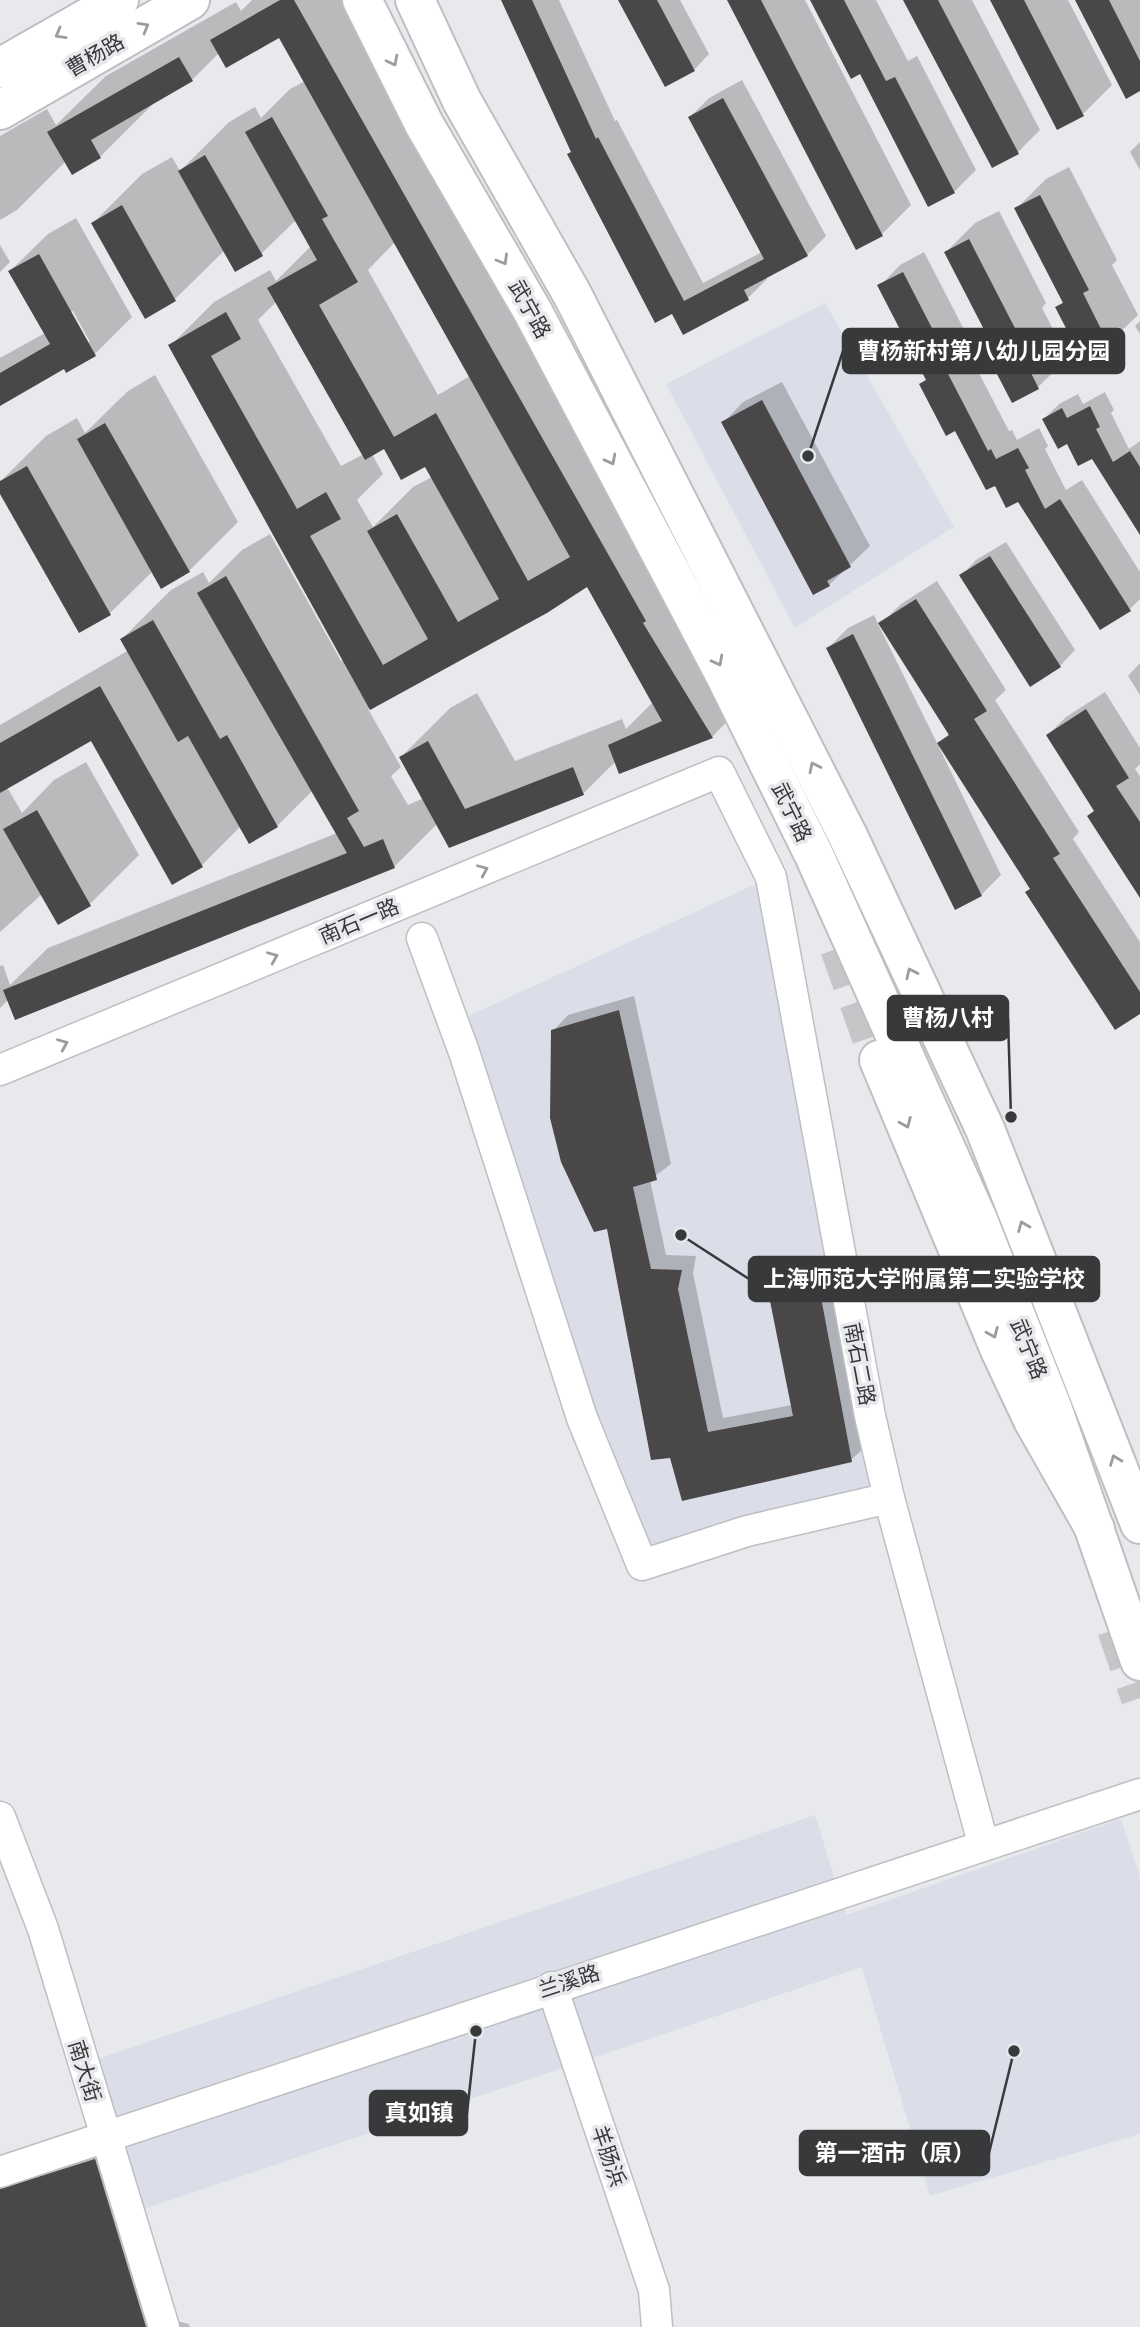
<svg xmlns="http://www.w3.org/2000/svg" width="1140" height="2327" font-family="'Zilla Slab','Noto Sans SC',serif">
<rect width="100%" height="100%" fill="#e8e9ec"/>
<g fill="#dbdee8">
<path d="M825,303L954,527L795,628L666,384Z"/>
<path d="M771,877L889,1498L642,1565L453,1023Z"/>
<path d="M815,1815L846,1915L1121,1819L1140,1877V2134L930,2196L862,1967L129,2214L83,2064Z"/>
</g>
<g fill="#0003" fill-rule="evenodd">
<path d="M252,0H362L755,693L712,737L616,761L583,794L438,823L394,867L8,1000L0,1008V966L3,965L10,985L48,948L337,833L313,790L277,826L250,842L241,826L201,866L91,739L7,787L22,813L54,780L86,762L139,855L90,904L58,923L42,894L0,932V725L129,650L122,639L171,590L203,572L209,583L242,550L270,534L341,661L344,660L171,345L214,302L270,270L276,281L311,246L296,220L261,254L225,250L175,299L146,316L93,223L142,174L172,157L180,171L229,122L255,107L261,118L290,89L305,81L279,35L219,53L192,80L156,101L100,157L66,161L17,210L0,220V136L47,109L56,125L106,76L236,2L241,11ZM395,242L470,376L438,395L368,270ZM277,301L364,454L341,466L258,320ZM384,447L426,465L432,477L413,487L373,527L357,500L383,474L372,454ZM588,584L653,702L626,729L622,719L515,761L477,693L450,708L401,757L424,798L408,805L391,776L401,767L368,709L546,611Z"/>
<path d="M503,0H559L615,121L617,120L703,283L762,252L690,117L709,98L742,80L826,236L807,255L766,277L767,279L748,298L684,333L573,151Z"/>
<path d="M620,0H680L709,54L694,70Z"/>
<path d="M729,0H805L911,205L882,234Z"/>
<path d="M812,0H876L908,61L917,56L976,170L954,192L860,72Z"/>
<path d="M907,0H972L1040,130L1018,152L993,165Z"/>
<path d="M992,0H1068L1112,85L1083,114Z"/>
<path d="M1077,0H1140V90Z"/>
<path d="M1140,142V170L1130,152Z"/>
<path d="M1069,167L1117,260L1112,265L1138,315L1108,344L1083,357L1058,308L1064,301L1016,209L1046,179Z"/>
<path d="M999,211L1046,303L1042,308L1068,358L1038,387L1013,400L988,351L994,345L946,252L975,223Z"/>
<path d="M76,218L132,317L95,354L65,367L0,404V358L45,333L10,271L48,234ZM73,311L90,342H86L69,312Z"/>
<path d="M0,245L10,262L0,272Z"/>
<path d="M924,252L972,345L967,350L1009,431L1012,430L1017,440L1039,428L1048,446L1045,449L1066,490L1082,480L1140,572V599L1130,609L1019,499L996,483L921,385L927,378L880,286L900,265Z"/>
<path d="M1140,321V334L1135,326Z"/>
<path d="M155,375L238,522L189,571H153L110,613L80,631L0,490V482L46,436L77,418L85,433L128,391Z"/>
<path d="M782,382L870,546L829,585L723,423L743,402Z"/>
<path d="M1105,392L1114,410L1111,413L1129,449L1140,441V531L1093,457L1068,442L1044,419L1059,404L1078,394L1083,404Z"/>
<path d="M1006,542L1075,650L1060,666L961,576L976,560Z"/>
<path d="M937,581L1006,690L995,700L1079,832L1073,839L1140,942V1012L1027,892L1031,888L941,746L939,747L1001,875L981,895L828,648L848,628L874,615L879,626L901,604ZM881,625L950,733L938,745L879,626Z"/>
<path d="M1140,663V695L1128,676Z"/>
<path d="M1105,692L1140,748V764L1135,769L1140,776V895L1095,810L1048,735L1066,717Z"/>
<path d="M634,996L671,1164L650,1180L666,1255L696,1256L693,1273L723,1418L792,1405L768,1282L783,1266L831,1257L867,1445L851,1460L683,1499L553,1031L568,1015Z"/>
<path d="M115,2140L173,2320L189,2324L190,2327H0V2159Z"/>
</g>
<g fill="#4a4748">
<path d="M280,0H294L646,621L643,623L713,738L619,774L608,745L662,721L587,587L547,613L370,710L168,345L226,312L241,339L211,356L297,509L326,492L341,519L310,536L383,665L428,639L367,531L397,514L458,622L499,599L425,467L401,480L384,449L365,460L267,288L317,260L245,132L272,117L328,216L322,219L358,282L319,305L394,437L436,413L528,581L570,557L279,38L226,68L210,40Z"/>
<path d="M501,0H532L596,139L598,137L684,301L764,259L688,117L723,98L808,256L744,290L749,300L683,335L672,314L655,323L567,154L571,152Z"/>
<path d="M618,0H657L695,71L665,87Z"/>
<path d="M727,0H761L883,236L856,250Z"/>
<path d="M810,0H844L886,81L895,77L955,193L928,207L860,74L851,79Z"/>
<path d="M903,0H938L1019,154L992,168Z"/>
<path d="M990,0H1024L1084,116L1057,130Z"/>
<path d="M1075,0H1109L1140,61V91L1126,99Z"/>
<path d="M179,57L193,81L91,140L101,158L72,175L47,132Z"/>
<path d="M205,155L263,256L235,272L178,171Z"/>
<path d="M1040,195L1089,290L1083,293L1109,345L1082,359L1055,307L1063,303L1014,208Z"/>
<path d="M122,205L176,301L145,319L91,223Z"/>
<path d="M969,239L1018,334L1013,337L1039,389L1012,403L985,351L993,347L944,252Z"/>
<path d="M39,254L96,356L66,373L64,369L0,406V373L50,344L8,271Z"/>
<path d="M903,272L952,367L946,370L988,451L991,449L996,459L1018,448L1029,468L1025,470L1045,509L1060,499L1131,611L1100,630L1018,502L1006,508L995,486L986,490L955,431L946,436L919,384L926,380L877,285Z"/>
<path d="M762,400L851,567L827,581L830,586L813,595L721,422Z"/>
<path d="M1090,406L1100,427L1096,429L1113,462L1130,451L1140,467V535L1092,459L1078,466L1067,444L1058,449L1042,419L1062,408L1067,418Z"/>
<path d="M105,423L190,572L161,589L77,439Z"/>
<path d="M27,466L111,615L79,633L0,494V481Z"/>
<path d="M990,556L1061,667L1030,687L959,575Z"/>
<path d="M226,576L359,811L347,818L364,847L383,839L395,868L15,1020L3,990L347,853L197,593Z"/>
<path d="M916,599L987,711L974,719L1060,854L1053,858L1140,992V1014L1115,1030L1025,892L1030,889L937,743L949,735L878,623Z"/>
<path d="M153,620L220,739L227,735L278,827L249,844L188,736L178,742L120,639Z"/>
<path d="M853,634L982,896L955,910L826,648Z"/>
<path d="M100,686L203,867L172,885L91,741L0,793V743Z"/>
<path d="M1086,709L1129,778L1116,786L1140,822V898L1087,816L1094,811L1046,735Z"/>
<path d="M428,741L465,809L573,767L584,795L449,848L399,757Z"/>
<path d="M37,810L91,906L58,925L3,829Z"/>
<path d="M619,1010L657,1180L633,1187L651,1269L682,1270L678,1289L708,1432L793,1416L766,1281L816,1271L852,1462L682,1501L670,1458L651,1460L607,1229L594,1232L561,1162L550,1118L551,1030Z"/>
<path d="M95,2159L146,2327H0V2189Z"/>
</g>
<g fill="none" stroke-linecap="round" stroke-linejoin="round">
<g stroke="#c5c6c8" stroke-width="38" stroke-dasharray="38 19" stroke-linecap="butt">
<path d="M839,948L879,1060"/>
<path d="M1116,1629L1140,1698"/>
</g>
<defs>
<g id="minor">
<path d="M422,938L464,1052L582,1418L642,1565L747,1531L889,1498"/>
<path d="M0,1070L719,772L771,877L870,1416L889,1498L983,1843"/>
<path d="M0,1817L43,1929L164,2327"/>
<path d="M552,1987L654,2290L657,2327"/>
<path d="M0,2172L1140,1794"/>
</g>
<g id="major">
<path d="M362,0L424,124L533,312L724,673L814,855L978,1220L1052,1407L1140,1661"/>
<path d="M415,0L462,101L572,294L848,836L985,1129L1140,1524"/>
<path d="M0,68L119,0"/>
<path d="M0,110L190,0"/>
</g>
<path id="highway" d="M879,1060L1000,1350L1033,1420L1095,1529"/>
</defs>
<use href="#minor" stroke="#bebfc2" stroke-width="33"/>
<use href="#major" stroke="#bebfc2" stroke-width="42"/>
<use href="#highway" stroke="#bebfc2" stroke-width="42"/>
<use href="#minor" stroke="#fff" stroke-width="30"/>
<use href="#major" stroke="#fff" stroke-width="38"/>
<use href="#highway" stroke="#fff" stroke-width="38"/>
</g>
<defs><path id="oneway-chevron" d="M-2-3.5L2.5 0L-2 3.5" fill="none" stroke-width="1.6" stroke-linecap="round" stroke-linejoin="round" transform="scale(1.75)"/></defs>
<g stroke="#9c9c9c">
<use href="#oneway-chevron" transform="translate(144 27) rotate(-30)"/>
<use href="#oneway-chevron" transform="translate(60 34) rotate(151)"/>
<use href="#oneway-chevron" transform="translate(393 61) rotate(63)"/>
<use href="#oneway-chevron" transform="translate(503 260) rotate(60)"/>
<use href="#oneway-chevron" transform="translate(611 460) rotate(62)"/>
<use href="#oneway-chevron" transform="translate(718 661) rotate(62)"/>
<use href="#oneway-chevron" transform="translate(814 767) rotate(-116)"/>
<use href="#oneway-chevron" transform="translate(483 870) rotate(-23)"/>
<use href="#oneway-chevron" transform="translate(273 957) rotate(-23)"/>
<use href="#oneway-chevron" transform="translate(911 973) rotate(-115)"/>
<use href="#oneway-chevron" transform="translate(63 1044) rotate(-23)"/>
<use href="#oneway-chevron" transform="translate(906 1123) rotate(67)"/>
<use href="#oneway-chevron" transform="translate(1023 1226) rotate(-112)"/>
<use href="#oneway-chevron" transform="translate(993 1333) rotate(67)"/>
<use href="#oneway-chevron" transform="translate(1115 1460) rotate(-111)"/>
</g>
<g text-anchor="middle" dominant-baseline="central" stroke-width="7" stroke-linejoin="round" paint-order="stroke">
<g font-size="21" fill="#38393a" stroke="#e8e9ec">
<text transform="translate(95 55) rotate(-30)">曹杨路</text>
<text transform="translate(530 309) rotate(61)">武宁路</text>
<text transform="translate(792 812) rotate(64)">武宁路</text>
<text transform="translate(359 921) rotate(-23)">南石一路</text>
<text transform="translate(1029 1349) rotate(68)">武宁路</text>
<text transform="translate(860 1364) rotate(79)">南石二路</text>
<text transform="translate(569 1981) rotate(-18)">兰溪路</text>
<text transform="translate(85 2071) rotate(73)">南大街</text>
<text transform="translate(609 2156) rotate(71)">羊肠浜</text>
</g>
</g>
<path fill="none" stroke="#38393a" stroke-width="2.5" d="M808 456L843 351M1011 1117L1008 1018M681 1235L749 1279M476 2031L467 2113M1014 2051L989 2153"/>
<g fill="#38393a" stroke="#e8e9ec" stroke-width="2.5">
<circle cx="808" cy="456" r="7"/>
<circle cx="1011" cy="1117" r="7"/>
<circle cx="681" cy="1235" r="7"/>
<circle cx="476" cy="2031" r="7"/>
<circle cx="1014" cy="2051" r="7"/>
</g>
<g fill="#38393a" stroke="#38393a" stroke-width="2.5">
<rect x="843" y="329" width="281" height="44" rx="7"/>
<rect x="888" y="996" width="120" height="44" rx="7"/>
<rect x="749" y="1257" width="350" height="44" rx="7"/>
<rect x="370" y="2091" width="97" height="44" rx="7"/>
<rect x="800" y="2131" width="189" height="44" rx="7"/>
</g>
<g font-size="23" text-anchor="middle" font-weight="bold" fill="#fff">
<text x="984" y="359">曹杨新村第八幼儿园分园</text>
<text x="948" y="1026">曹杨八村</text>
<text x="924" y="1287">上海师范大学附属第二实验学校</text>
<text x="419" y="2121">真如镇</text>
<text x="895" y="2161">第一酒市（原）</text>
</g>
</svg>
